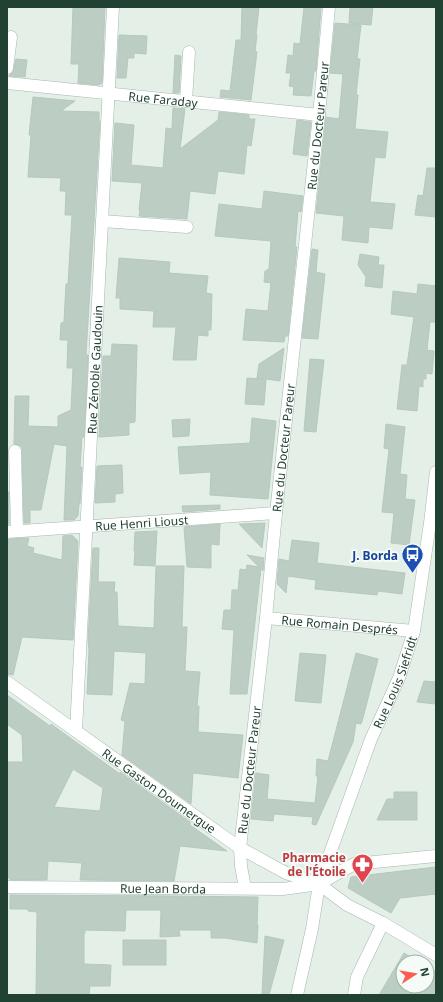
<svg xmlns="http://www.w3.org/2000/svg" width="443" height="1002" font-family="'Noto Sans',sans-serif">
<rect width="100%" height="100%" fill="#e4efe8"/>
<g fill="#bccdc3" stroke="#b5c9bd" fill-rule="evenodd">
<path d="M73,7H105L102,83L99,85L78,83L79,64H71Z"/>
<path d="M242,7H259L256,35H257L255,51L257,52L251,100L220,97L221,90L230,91L236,40H241Z"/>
<path d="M304,7H321L316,71H314L311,96L293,95L294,87L289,86L291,73H286L288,55L293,56L294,43L300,44Z"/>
<path d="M350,7H373L371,25L349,23Z"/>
<path d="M335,23L361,25L357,59H360L356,95H358L355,129L388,132L385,158L375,157L370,202L395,204L392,229L369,227L368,243L342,240L344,216L316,213L326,117L339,119L343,74L330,73Z"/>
<path d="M119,35L147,36L146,54L134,53V58H128L126,78H117Z"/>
<path d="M175,55L181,56L179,93H173Z"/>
<path d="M16,59L27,60L25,77L9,76L13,72Z"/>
<path d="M33,97L75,101L61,111L99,112V121H100L86,355H88L84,437H82L80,467H82L80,504H79L78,516L74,520H64L67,446L54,444L41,510H30V523H24L22,451V447L19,445L14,444L15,396H29L28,426L58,427V416L71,410L73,368H67L68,340H60L61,323L64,322L66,284H68L72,215H65L66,191H60L61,178L28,177L31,135H29Z"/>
<path d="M173,108L185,109L180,149L218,120L219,112L249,115V119H255L251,146L247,145L244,174L218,171L215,194L190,191L187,219L139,216L140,210H139L142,183L112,181L115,123L134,125L131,165L163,168L166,128L172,129Z"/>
<path d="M297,120L311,122L307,156L293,154Z"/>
<path d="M427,168H436V217L415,215L418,195L423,196Z"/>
<path d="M264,191L303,196L301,212L298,211L295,247H297L288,336H285L284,342L243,340L246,309L268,311L271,283L264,282L265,271L269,269L271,241L215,236L219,204L262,209Z"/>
<path d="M312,249L318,250L316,272L325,274L318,339L302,338Z"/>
<path d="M360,254L379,257L378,265H384L382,288L365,286L366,277L358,265Z"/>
<path d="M119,258L170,262L169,273L208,276L206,293L212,294L211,330H208V336L198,335L196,360H173L176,327H153L154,311L120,309V298H116Z"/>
<path d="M418,284L436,286V322H430L427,350L434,351L432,374L426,373V379H423V387L419,386L417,411L397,409L402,365H407L414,317L391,314L393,291L417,294Z"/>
<path d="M112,344L137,345L135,422L129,423V435L99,437L103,356H111Z"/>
<path d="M284,348L280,381L266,379L264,405L245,404L247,378L264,379L257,378L259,364Z"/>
<path d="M310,359L324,360L316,432L304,431Z"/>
<path d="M252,418L276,421L268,499L210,495L211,472L180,474L178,447L250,443Z"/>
<path d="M190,419L189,436L173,437L172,420Z"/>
<path d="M386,424L405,427L400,474L407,475L405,499L415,500L409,545L391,543L394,513L382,512L389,449L384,448Z"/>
<path d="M122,465L123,493L115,494V502L95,503L97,466Z"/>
<rect x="7" y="492" width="2" height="32"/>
<path d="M220,505V509L183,512L182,506Z"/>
<path d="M265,523L262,548L239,524Z"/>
<path d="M220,524L219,545L211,544V568L187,567L184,527Z"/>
<path d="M157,531L155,566L134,565L135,551H134L135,532Z"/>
<path d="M72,535L78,541L73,640L22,637L13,675L7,674V546L9,539L29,538L27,546L34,548L33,553L62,560L63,536Z"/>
<path d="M292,540L319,543L317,563L405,573L402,594L378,591L377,595L315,589L316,580L288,576L286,593L277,584L279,559L289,561Z"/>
<path d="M93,548H99L98,582H115L114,592H117L118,626L154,628L156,566H184L182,627H187L185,671L200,672L197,706H199L198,732L243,735L238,778L193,773L191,804L122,755L125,721L121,720L130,683L145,684L146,653L114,651L112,695L87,694L89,650L88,641Z"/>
<path d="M247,555L264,558L263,571L261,568L247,694H230L234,630L222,629L224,610H231L232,590H238L240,569L246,570L247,565L259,567Z"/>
<path d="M300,653L326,655L321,703L295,701Z"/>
<path d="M356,653L378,659L363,718L361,724L356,723L353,742L316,825L312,824L313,817L274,814L273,821L251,819L256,773L269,775L267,799L315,803L318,776H316L317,759L328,761Z"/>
<path d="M424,681L436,682V704L417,702Z"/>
<path d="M7,695L50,726L51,724L120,774V772L190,822V825L227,851L180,846L174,881L80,880L82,863L48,861L47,880H10V878H7V762H23L22,735L7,724ZM73,769L103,788L100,811L54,807Z"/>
<path d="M394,792H417V820H377L387,799H394Z"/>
<path d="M436,867V894L400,898L391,913L348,888L351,877Z"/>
<path d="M10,895L171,896L258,897L257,925H258L257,943L225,938H211V930H179L180,936L160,937L161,910H126L125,931L85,930V933H84V964L111,965L110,986H90L89,995H36L37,912L28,911V909H10Z"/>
<path d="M265,936L284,940L269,995H262Z"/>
<rect x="123" y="940" width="43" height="25"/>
<path d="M404,953L419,962H403V986H427V967L436,972V995H379Z"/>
</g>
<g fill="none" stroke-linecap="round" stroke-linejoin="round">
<defs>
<g id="minor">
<path d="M7,68L11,37"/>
<path id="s1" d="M7,83L319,115"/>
<path d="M186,101L189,52"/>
<path d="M102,221L187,227"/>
<path d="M15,451L17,531"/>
<path id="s2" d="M7,532L276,513"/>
<path id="s3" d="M266,618L414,631"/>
<path id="s4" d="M7,682L240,848L286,873L319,884L347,905L383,923L436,955"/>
<path id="s5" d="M76,731L113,7"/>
<path id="s6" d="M7,887L283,889L319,884L354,864L436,856"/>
<path id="s7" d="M245,888L241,866L240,848L266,618L276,513L319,115L329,7"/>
<path id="s8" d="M297,995L312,929L319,884L371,739L399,678L414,631L430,523L436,472"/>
<path d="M354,995L357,977L383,923"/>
</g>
</defs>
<use href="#minor" stroke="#a6b8ae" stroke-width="13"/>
<use href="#minor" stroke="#fff" stroke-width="12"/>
</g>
<defs>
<symbol id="bus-pin" viewBox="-11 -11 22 30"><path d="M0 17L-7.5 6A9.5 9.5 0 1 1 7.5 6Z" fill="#1a4fb4" stroke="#f5fbf7"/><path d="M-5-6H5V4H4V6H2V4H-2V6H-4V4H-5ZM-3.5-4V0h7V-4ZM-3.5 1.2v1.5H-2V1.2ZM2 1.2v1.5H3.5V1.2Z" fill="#fff"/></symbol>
<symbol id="pharmacy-pin" viewBox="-11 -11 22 30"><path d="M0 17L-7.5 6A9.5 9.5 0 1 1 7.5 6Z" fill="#e0444e" stroke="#f5fbf7"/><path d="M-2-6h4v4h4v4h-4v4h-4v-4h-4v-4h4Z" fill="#fff"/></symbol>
</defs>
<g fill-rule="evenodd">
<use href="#bus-pin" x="400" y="542" width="25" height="34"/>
<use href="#pharmacy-pin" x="350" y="852" width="25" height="34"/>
</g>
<g text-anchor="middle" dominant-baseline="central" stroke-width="4" stroke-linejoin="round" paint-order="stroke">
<g font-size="12" fill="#214233" stroke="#f5fbf7">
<text stroke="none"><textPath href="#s1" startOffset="157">Rue Faraday</textPath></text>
<text stroke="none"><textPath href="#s7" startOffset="767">Rue du Docteur Pareur</textPath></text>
<text stroke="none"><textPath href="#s5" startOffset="362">Rue Zénoble Gaudouin</textPath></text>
<text stroke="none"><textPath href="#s7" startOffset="443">Rue du Docteur Pareur</textPath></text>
<text stroke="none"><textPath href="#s2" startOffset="135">Rue Henri Lioust</textPath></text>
<text stroke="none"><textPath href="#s3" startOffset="74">Rue Romain Després</textPath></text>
<text stroke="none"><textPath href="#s8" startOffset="329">Rue Louis Siefridt</textPath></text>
<text stroke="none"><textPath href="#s7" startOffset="119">Rue du Docteur Pareur</textPath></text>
<text stroke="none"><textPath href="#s4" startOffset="187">Rue Gaston Doumergue</textPath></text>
<text stroke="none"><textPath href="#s6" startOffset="156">Rue Jean Borda</textPath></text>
</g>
<g font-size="12" font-weight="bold" fill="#164399" stroke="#f5fbf7" text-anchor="end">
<text x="398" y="555">J. Borda</text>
</g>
<g font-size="12" font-weight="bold" fill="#be3a42" stroke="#f5fbf7" text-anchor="end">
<text x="346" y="857">Pharmacie<tspan x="346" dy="14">de l'Étoile</tspan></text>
</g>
</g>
<rect width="443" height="1002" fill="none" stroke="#214233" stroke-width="16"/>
<g transform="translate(415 974) rotate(78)"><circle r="19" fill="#f5fbf7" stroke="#a0b1a9"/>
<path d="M0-3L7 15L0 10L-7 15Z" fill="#fe5d52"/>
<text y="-6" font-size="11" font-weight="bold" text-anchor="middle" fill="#214233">N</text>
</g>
</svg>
